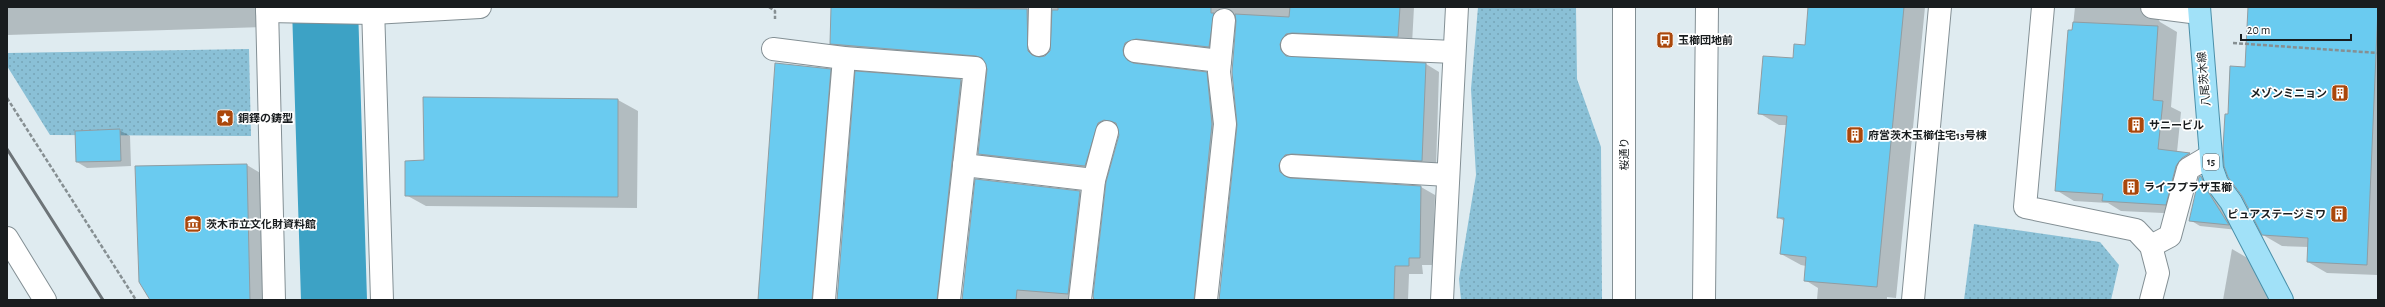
<svg xmlns="http://www.w3.org/2000/svg" width="2385" height="307" font-family="'Alegreya Sans','Noto Sans JP',sans-serif">
<defs>
<pattern id="park-dots" width="8" height="8" patternUnits="userSpaceOnUse"><rect width="8" height="8" fill="#8ac0d6"/><path d="M2 2h.1M6 6h.1" fill="none" stroke="#76a5b7" stroke-width="1.8" stroke-linecap="round"/></pattern>
</defs>
<rect width="100%" height="100%" fill="#dfebf0"/>
<g fill="url(#park-dots)">
<path d="M1478,7H1576L1577,79L1601,147L1602,300H1461L1459,279L1476,175L1471,89Z"/>
<path d="M249,49L251,136L50,135L7,66V53Z"/>
<path d="M1974,224L2100,242L2119,265L2111,300H1964Z"/>
</g>
<g fill="#0003">
<path d="M7,7H260L261,27L7,35Z"/>
<path d="M832,7H1046L1041,14V57H1045L1050,52L1052,45V7H1414L1412,44L1293,53L1296,59L1426,64L1439,72L1436,168L1292,173L1293,180L1421,187L1435,195L1433,265H1422L1423,274H1409L1408,300H1220L1238,125L1236,15L1233,16L1223,54L1136,57L1137,63L1120,53L1119,55L1136,65L1206,73L1220,81L1208,300H1094L1107,183L1120,135L1119,129L1112,130L1099,174L993,161L979,153L988,69L986,62L845,51L831,43Z"/>
<path d="M1809,7H1925L1896,298L1887,297V300H1817L1818,288L1805,280L1806,266L1801,265L1781,254L1784,221L1778,217L1787,125H1779L1759,113L1794,59L1805,47Z"/>
<path d="M2075,7H2164L2157,17L2160,22L2177,32L2171,107L2181,112L2177,152L2190,154L2207,164L2200,168L2184,214L2121,211L2108,203L2074,201L2056,190Z"/>
<path d="M2249,7H2378V275L2327,273L2308,262L2309,247L2282,246L2263,235L2228,115L2246,68Z"/>
<path d="M830,70L844,78L826,300H758L759,278H761Z"/>
<path d="M961,80L975,88L951,300H838Z"/>
<path d="M424,98L618,100L638,111L637,208L426,206L406,195L425,161Z"/>
<path d="M119,130L130,136L131,166L87,168L77,162Z"/>
<path d="M247,165L267,177L269,300H152L136,167Z"/>
<path d="M2201,177L2211,183L2238,230L2200,226L2190,220Z"/>
<path d="M1080,192L1094,200L1082,300H963Z"/>
<path d="M2232,249L2251,260L2270,300H2223Z"/>
</g>
<g fill="none" stroke-linecap="round" stroke-linejoin="round">
<path stroke="#3da2c5" stroke-width="66" d="M325,7L334,300"/>
</g>
<g fill="#6acbf0" stroke="#919da2">
<path d="M831,7L1027,9L1028,51L1032,55L1039,57L1045,56L1050,51L1052,10H1058V7H1211V13H1214L1209,47L1136,39L1125,43L1123,50L1124,56L1133,63L1207,72L1212,124L1194,300H1094L1093,296L1106,182L1119,135L1116,123L1104,120L1098,123L1085,166L978,154L987,69L982,58L976,56L830,44Z"/>
<path d="M1290,7H1400L1398,37L1292,33L1286,34L1280,44L1281,50L1286,56L1426,63L1422,161L1292,154L1285,155L1279,165L1280,172L1290,178L1421,186L1420,258H1409V266H1395L1394,300H1219L1237,125L1232,72L1236,21L1235,14L1289,17Z"/>
<path d="M1808,7H1904L1877,287L1804,281L1806,257L1780,254L1784,218H1777L1787,116L1758,114L1763,56L1793,58L1794,44L1805,45Z"/>
<path d="M2248,7H2378L2367,265L2307,262L2308,238L2262,235L2242,196L2228,177L2224,166L2223,148L2225,114H2228L2230,66L2245,67Z"/>
<path d="M2073,22L2158,26L2153,100L2163,101L2158,149L2190,153L2182,158L2176,166L2166,205L2102,201L2103,194L2055,191L2068,30H2072Z"/>
<path d="M775,63L831,69L812,300H758Z"/>
<path d="M855,71L961,79L937,300H837Z"/>
<path d="M423,97L618,99V197L405,196V161L424,160Z"/>
<path d="M120,129L121,161L76,162L75,131Z"/>
<path d="M247,164L250,300H150L139,282L135,166Z"/>
<path d="M2201,176L2207,190L2229,225L2189,221L2199,177Z"/>
<path d="M975,179L1080,191L1068,294L1017,290L1016,300H962Z"/>
</g>
<g fill="none" stroke-linecap="round" stroke-linejoin="round">
<defs>
<g id="minor">
<path d="M267,7L274,300"/>
<path d="M373,7L382,300"/>
<path d="M1624,7V300"/>
<path d="M2043,7L2025,207L2136,230L2151,246L2158,273L2151,300"/>
<path d="M2152,7L2199,13"/>
<path d="M267,11L373,13L480,7"/>
<path d="M1039,45L1040,7"/>
<path d="M1292,45L1454,52"/>
<path d="M773,49L844,58L975,68L949,300"/>
<path d="M1135,51L1220,61"/>
<path d="M964,165L1094,180"/>
<path d="M1291,166L1448,175"/>
<path d="M7,238L45,300"/>
<path d="M2151,246L2170,236L2188,169L2210,156"/>
<path d="M824,300L844,58"/>
<path d="M1080,300L1094,180L1107,132"/>
<path d="M1206,300L1225,124L1219,72L1224,20"/>
<path d="M1442,300L1457,7"/>
<path d="M1704,300L1707,7"/>
<path d="M1913,300L1940,7"/>
</g>
<path id="major" d="M2199,7L2212,169L2217,183L2231,202L2282,300"/>
</defs>
<use href="#minor" stroke="#838f94" stroke-width="24"/>
<use href="#major" stroke="#498fa9" stroke-width="24"/>
<g stroke="#868f92" stroke-width="2.5" stroke-dasharray="4 2" stroke-linecap="butt">
<path d="M769,7L775,11V19"/>
<path d="M2233,43L2378,53"/>
<path d="M7,98L136,300"/>
</g>
<use href="#minor" stroke="#fff" stroke-width="22"/>
<use href="#major" stroke="#a1e1f8" stroke-width="22"/>
<path stroke="#6d7478" stroke-width="3" d="M7,149L103,300"/>
</g>
<defs>
<symbol id="bus-square" viewBox="-11 -11 22 22"><rect x="-9" y="-9" width="18" height="18" rx="4" fill="#aa470b" stroke="#fff"/><path d="M-5-6H5V4H4V6H2V4H-2V6H-4V4H-5ZM-3.5-4V0h7V-4ZM-3.5 1.2v1.5H-2V1.2ZM2 1.2v1.5H3.5V1.2Z" fill="#fff"/></symbol>
<symbol id="building-square" viewBox="-11 -11 22 22"><rect x="-9" y="-9" width="18" height="18" rx="4" fill="#aa470b" stroke="#fff"/><path d="M-4-6H4V6H1V3H-1V6H-4ZM-2.5-4.3h1.7v1.8h-1.7ZM.8-4.3h1.7v1.8H.8ZM-2.5-1h1.7V.8h-1.7ZM.8-1h1.7V.8H.8Z" fill="#fff"/></symbol>
<symbol id="sight-square" viewBox="-11 -11 22 22"><rect x="-9" y="-9" width="18" height="18" rx="4" fill="#aa470b" stroke="#fff"/><path d="M0-6L1.8-2.2L6-1.7L2.9 1.2L3.7 5.4L0 3.3L-3.7 5.4L-2.9 1.2L-6-1.7L-1.8-2.2Z" fill="#fff"/></symbol>
<symbol id="museum-square" viewBox="-11 -11 22 22"><rect x="-9" y="-9" width="18" height="18" rx="4" fill="#aa470b" stroke="#fff"/><path d="M0-6L6-3V-2H-6V-3ZM-5-1h2V3h-2ZM-1-1h2V3h-2ZM3-1h2V3H3ZM-6 4H6V6H-6Z" fill="#fff"/></symbol>
</defs>
<g fill-rule="evenodd">
<use href="#bus-square" x="1655" y="30" width="20" height="20"/>
<use href="#building-square" x="2330" y="83" width="20" height="20"/>
<use href="#sight-square" x="215" y="108" width="20" height="20"/>
<use href="#building-square" x="2126" y="115" width="20" height="20"/>
<use href="#building-square" x="1845" y="125" width="20" height="20"/>
<use href="#building-square" x="2121" y="177" width="20" height="20"/>
<use href="#building-square" x="2329" y="204" width="20" height="20"/>
<use href="#museum-square" x="183" y="214" width="20" height="20"/>
</g>
<g text-anchor="middle" dominant-baseline="central" stroke-width="3.5" stroke-linejoin="round" paint-order="stroke">
<rect fill="#fff" stroke="#5e6162" stroke-width="1" x="2203" y="154" width="16" height="16" rx="3"/>
<g font-size="10" font-weight="bold" fill="#191d1f">
<text x="2211" y="162">15</text>
</g>
<g font-size="11" font-weight="bold" fill="#191d1f" stroke="#fff" text-anchor="start">
<text x="1678" y="40">玉櫛団地前</text>
<text x="2327" y="93" text-anchor="end">メゾンミニョン</text>
<text x="238" y="118">銅鐸の鋳型</text>
<text x="2149" y="125">サニービル</text>
<text x="1868" y="135">府営茨木玉櫛住宅13号棟</text>
<text x="2144" y="187">ライフプラザ玉櫛</text>
<text x="2326" y="214" text-anchor="end">ピュアステージミワ</text>
<text x="206" y="224">茨木市立文化財資料館</text>
</g>
<g font-size="11" fill="#191d1f" stroke="#fff">
<text transform="translate(2204 79) rotate(-95)">八尾茨木線</text>
<text transform="translate(1624 154) rotate(-90)">桜通り</text>
</g>
</g>
<rect width="2385" height="307" fill="none" stroke="#191d1f" stroke-width="16"/>
<path d="M2241 34v6h110v-6" fill="none" stroke="#191d1f" stroke-width="2"/>
<text x="2247" y="34" font-size="12" fill="#191d1f" stroke="#ffffff" stroke-width="3" paint-order="stroke">20 m</text>
</svg>
